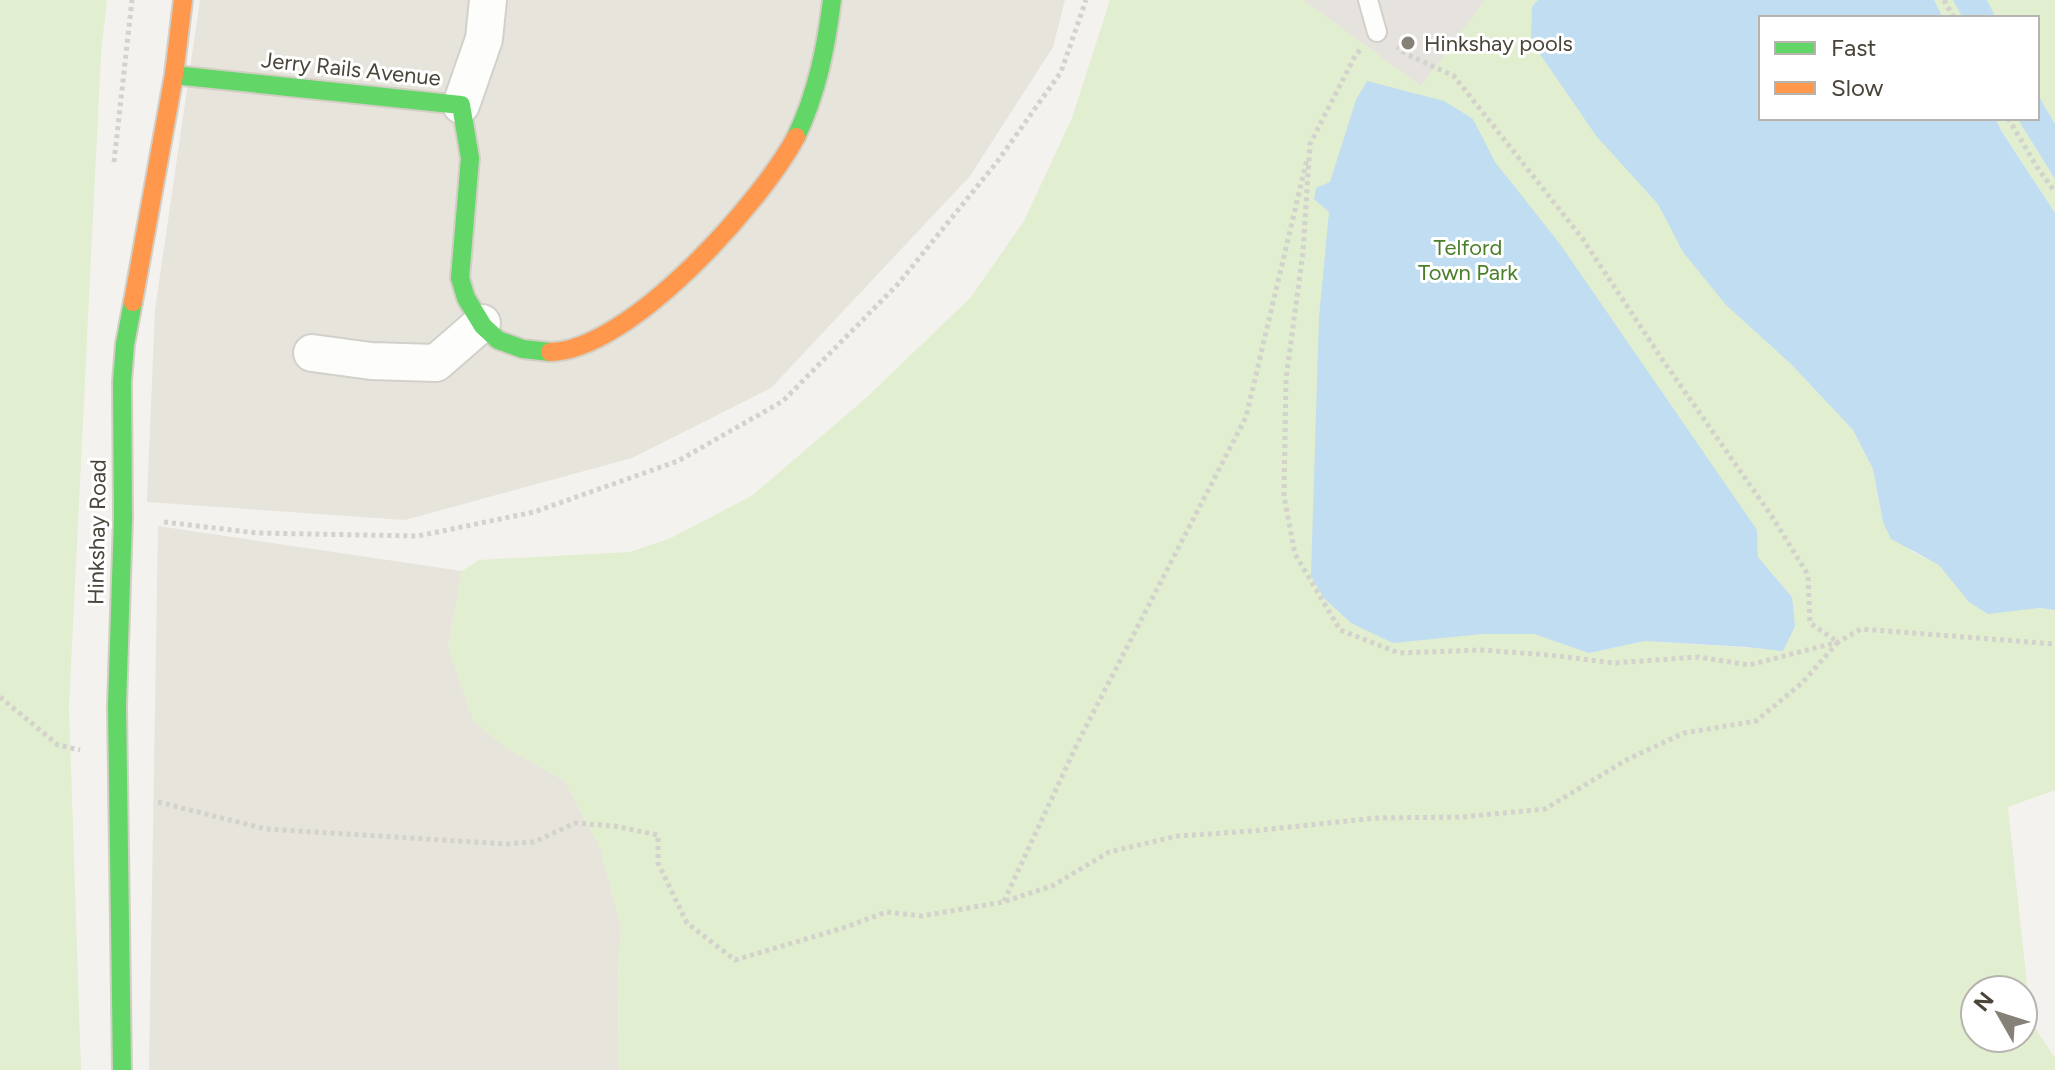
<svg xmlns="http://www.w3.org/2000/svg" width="2055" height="1070" font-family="Figtree,sans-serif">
<rect width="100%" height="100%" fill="#f4f2ee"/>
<g fill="#e7e4dc">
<path d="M200,0H1065L1053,47L970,176L771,388L632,458L405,520L147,502L155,310Z"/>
<path d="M158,526L462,571L448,648L503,746L565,781L601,850L621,928L618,978L619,1070H149Z"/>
</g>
<g fill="#e1eecf" fill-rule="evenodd">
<path d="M0,0H107L101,53L69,707L81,1070H0Z"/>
<path d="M1110,0H2055V124L2037,93V18H1996L1987,1L1974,18H1761V118L1746,323L1791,364L1853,430L1873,469L1883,522L1912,552L1940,565L1969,602L2055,610V790L2008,807L2031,1022L2055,1058V1070H619L618,978L621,928L601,850L565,781L503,746L473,721L448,648L462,571L479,560L630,552L671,538L753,495L866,398L971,297L1024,221L1072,118ZM1757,530L1758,557L1792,597L1783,650L1645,641L1589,653L1535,634L1514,633ZM1975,990H2023V1038H1975Z"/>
<path d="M1995,118H2017L2055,179V213L2002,132Z"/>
</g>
<path fill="#e6e3df" d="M1304,0H1485L1421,86Z"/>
<g fill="#c0ddf1">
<path d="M1538,0H1934L1943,18H1761V118H1995L2002,132L2055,213V610L2039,608L1988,614L1969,602L1939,565L1891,539L1883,522L1873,469L1853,430L1791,364L1726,305L1683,252L1658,204L1597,137L1531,41L1532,7Z"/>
<path d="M1953,0H1987L1996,18H1963Z"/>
<path d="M1367,81L1444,101L1473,119L1495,162L1560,244L1757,530L1758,557L1792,597L1795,626L1783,651L1746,647L1645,641L1589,653L1534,634H1482L1393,643L1351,623L1324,598L1311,576L1319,318L1329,212L1314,199L1316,188L1330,182L1356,100Z"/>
<path d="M2037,93L2055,124V179L2017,118H2037Z"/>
</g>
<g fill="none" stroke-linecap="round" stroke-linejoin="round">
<defs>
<path id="lane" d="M1368,0L1377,32"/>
<g id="street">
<path d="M461,105L484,39L488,0"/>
<path d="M312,353L371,361L436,363L482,323"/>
</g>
<g id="fast">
<path d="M174,75L461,105L470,158L460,278L466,298L483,326L498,340L523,349L550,352"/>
<path d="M796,137C817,93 826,48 832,0"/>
<path d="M122,1070L117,706L123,518L122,382L125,344L133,302"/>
</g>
<g id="slow">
<path d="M133,302L174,75L183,0"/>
<path d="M550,352C629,351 760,204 796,137"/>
</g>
</defs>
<use href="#lane" stroke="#d2d0cb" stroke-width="22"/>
<use href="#street" stroke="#d2d0cb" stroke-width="40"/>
<use href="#fast" stroke="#d3cfc5" stroke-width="22"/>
<use href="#slow" stroke="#d3cfc5" stroke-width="22"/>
<g stroke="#d3d2cc" stroke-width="5" stroke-dasharray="4 4" stroke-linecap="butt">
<path d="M1944,0L1954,18"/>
<path d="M1360,50L1355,56L1310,144L1303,252L1286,379L1284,496L1295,554L1340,630L1399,653L1481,650L1549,655L1614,663L1698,657L1749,665L1838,642L1861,629L2055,644"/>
<path d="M2008,118L2037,167L2055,192"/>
<path d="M114,162L132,0"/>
<path d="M164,522L257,533L418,536L534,512L678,461L783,401L898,284L997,162L1061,72L1086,0"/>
<path d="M0,697L58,745L80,750"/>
<path d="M158,802L266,829L505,844L534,842L575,823L614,826L658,835V863L687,923L735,960L843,928L886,912L922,916L1003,902L1052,886L1109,852L1177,836L1252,831L1376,818L1462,817L1545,809L1628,759L1684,733L1756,721L1802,683L1838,642L1810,623L1808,575L1773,518L1662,359L1582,238L1454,76L1406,54L1397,47"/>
<path d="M1004,901L1078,742L1246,417L1307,159"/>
</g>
<use href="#lane" stroke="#fdfdfc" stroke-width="18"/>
<use href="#street" stroke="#fdfdfc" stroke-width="36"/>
<use href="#fast" stroke="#63d668" stroke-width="18"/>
<use href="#slow" stroke="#ff974d" stroke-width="18"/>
</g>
<circle fill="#868178" stroke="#fff" stroke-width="3" cx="1408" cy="43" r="8"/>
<g text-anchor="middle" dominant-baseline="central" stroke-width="6" stroke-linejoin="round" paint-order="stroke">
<g font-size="22" fill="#4b4439" stroke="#fff" text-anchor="start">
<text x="1424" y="43">Hinkshay pools</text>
</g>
<g font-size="22" fill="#4b4439" stroke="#fff">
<text transform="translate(351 69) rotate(6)">Jerry Rails Avenue</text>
<text transform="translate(97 532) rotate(-89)">Hinkshay Road</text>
</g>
<g font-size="22" fill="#4a7f2a" stroke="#fff">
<text x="1468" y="247">Telford<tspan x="1468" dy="25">Town Park</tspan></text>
</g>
</g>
<rect x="1759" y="16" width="280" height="104" fill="#ffffff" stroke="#b7b4b0" stroke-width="2"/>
<rect x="1775" y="42" width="40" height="12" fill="#63d668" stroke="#b7b4b0" stroke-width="2"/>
<text x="1831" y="56" font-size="24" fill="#4b4439">Fast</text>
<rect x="1775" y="82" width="40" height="12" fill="#ff974d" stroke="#b7b4b0" stroke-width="2"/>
<text x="1831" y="96" font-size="24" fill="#4b4439">Slow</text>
<g transform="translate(1999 1014) rotate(309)"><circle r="38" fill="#ffffff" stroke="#b7b4b0" stroke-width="2"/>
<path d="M0-6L14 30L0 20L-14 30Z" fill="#868178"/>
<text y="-12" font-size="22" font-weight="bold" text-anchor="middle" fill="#4b4439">N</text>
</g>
</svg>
